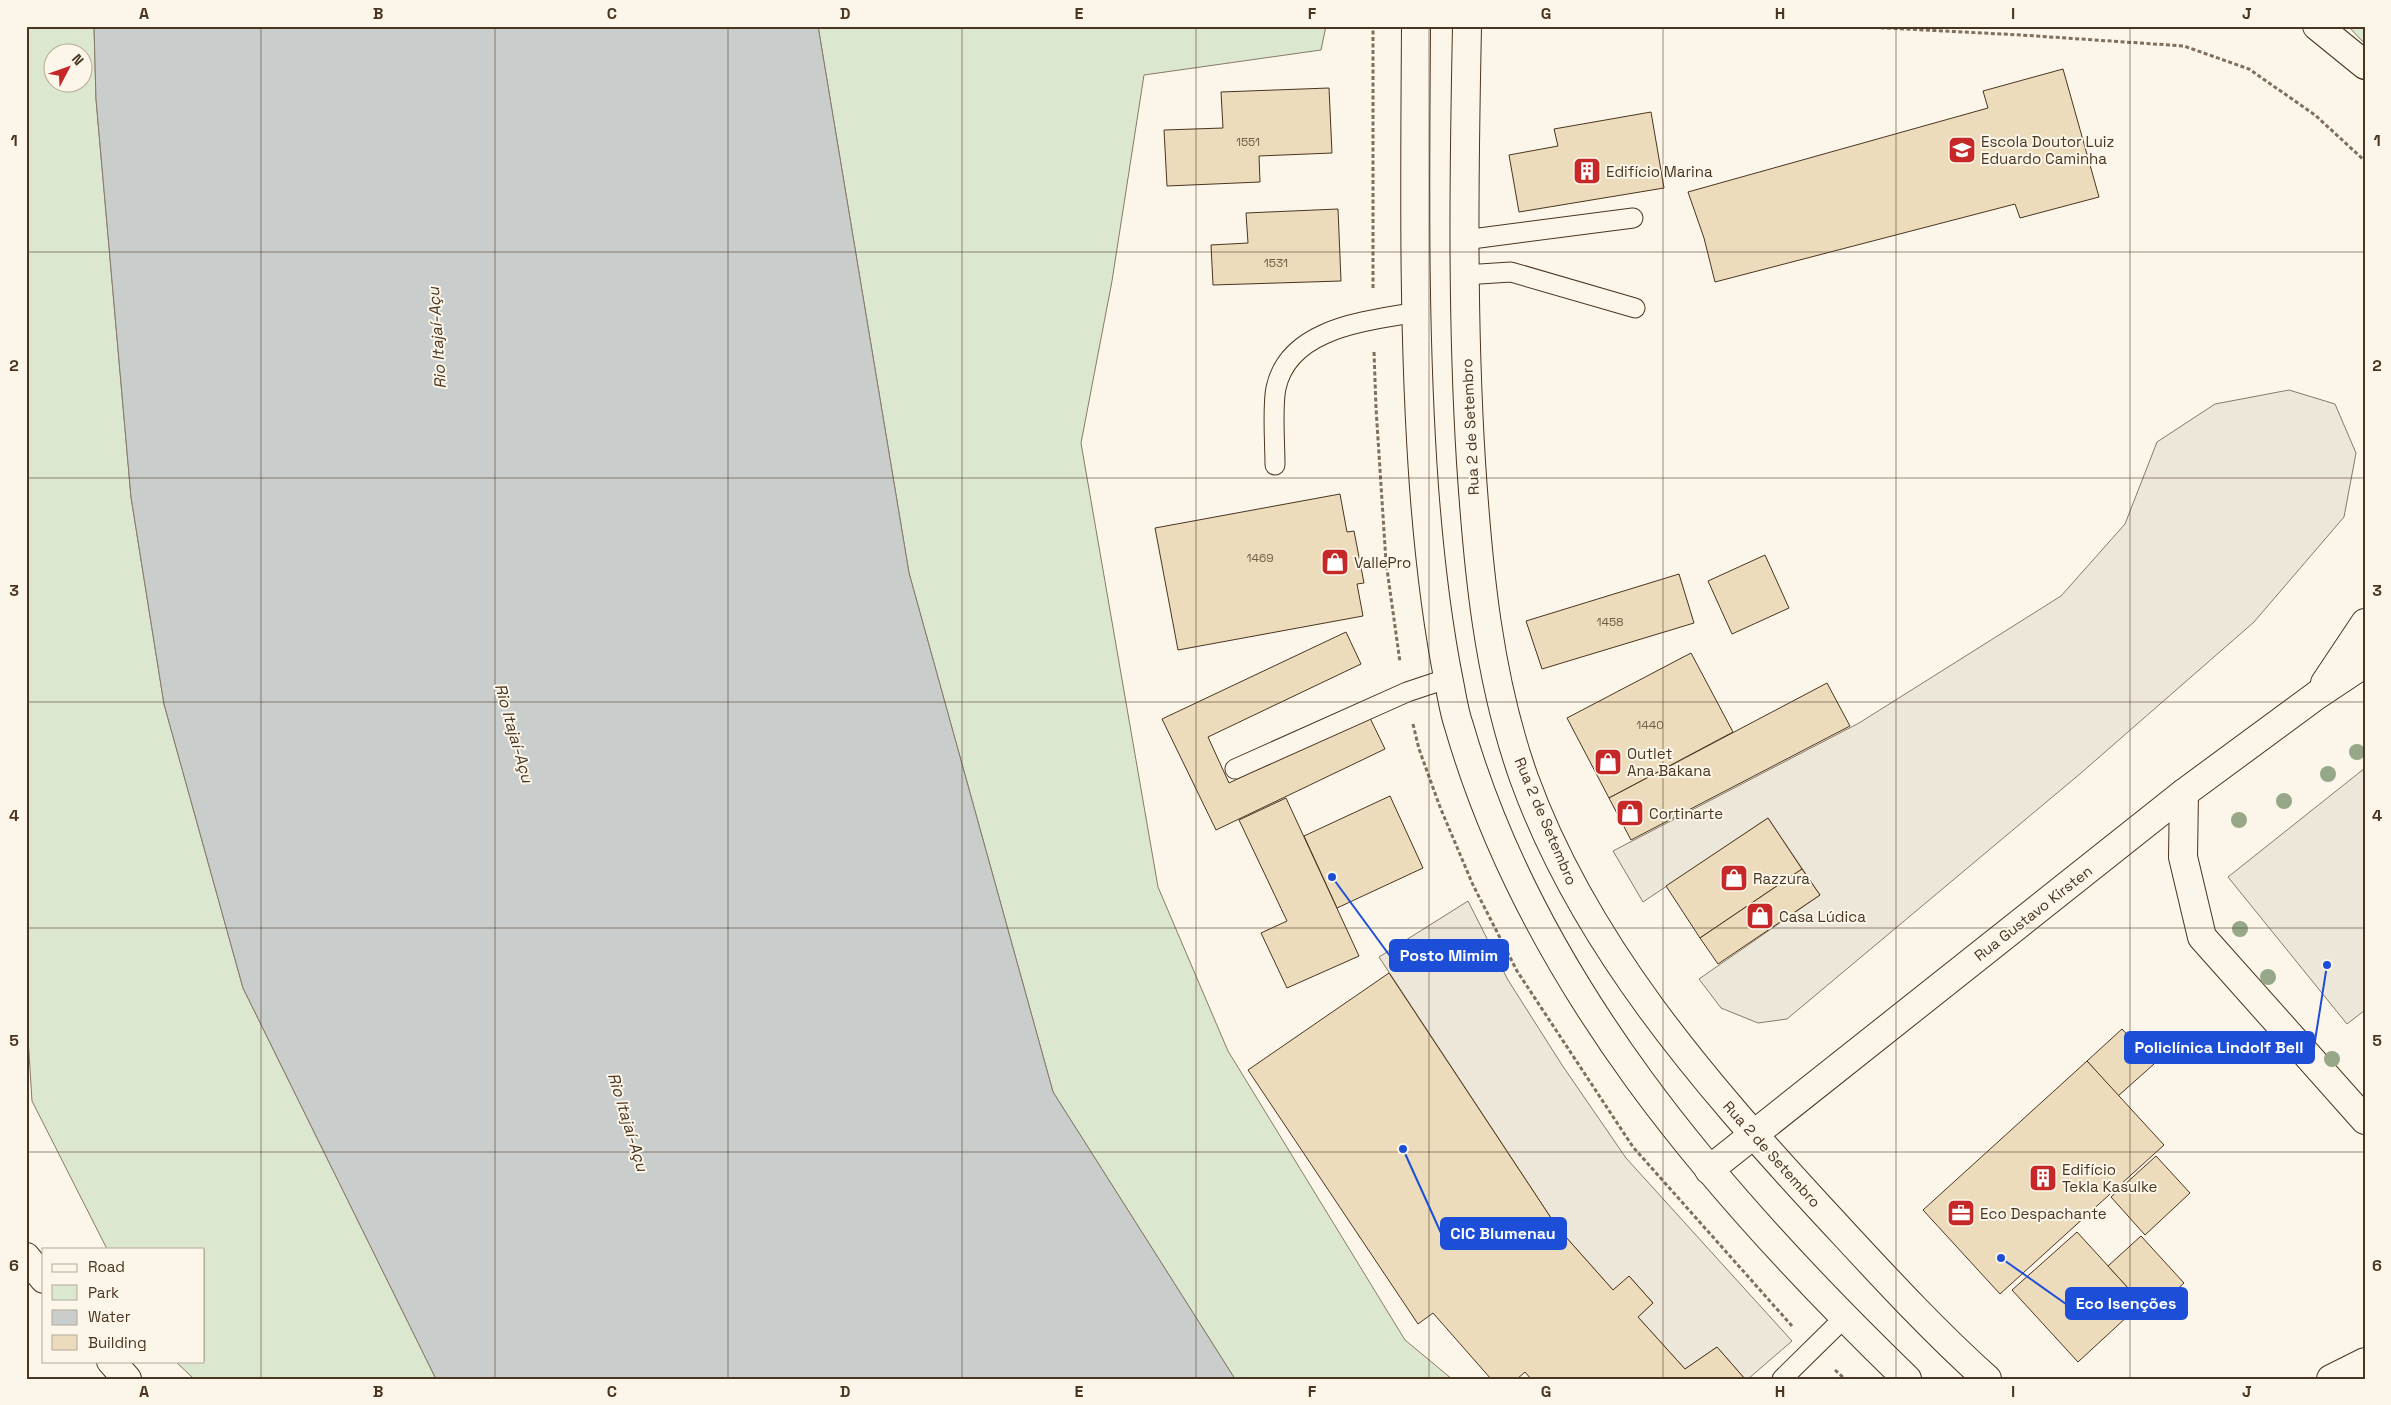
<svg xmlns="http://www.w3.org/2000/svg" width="2391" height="1405" font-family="'Space Grotesk',sans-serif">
<rect width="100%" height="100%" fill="#fbf6e9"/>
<g fill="#dce7d0" stroke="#887966" fill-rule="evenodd">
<path d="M26,26H94L96,99L131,497L164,704L243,988L436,1379H194L175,1361H204V1249H107L32,1101L26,1006ZM52,52H82V82H52Z"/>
<path d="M818,26H1326L1321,50L1144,75L1112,281L1081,443L1158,887L1228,1051L1405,1340L1452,1379H1235L1053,1092L909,573Z"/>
<path d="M2348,26H2365V44Z"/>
</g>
<g fill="#ede7d9" stroke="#887966">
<path d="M2289,390L2335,404L2356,453L2344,517L2254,622L2081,773L1787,1019L1758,1023L1721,1008L1699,979L1820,895L1768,818L1643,902L1613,851L1859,723L2061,596L2125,524L2157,442L2215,404Z"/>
<path d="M2365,768V1010L2347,1024L2228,877Z"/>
<path d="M1468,901L1508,980L1562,1065L1626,1158L1792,1341L1748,1379H1745L1717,1347L1685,1369L1638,1317L1653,1303L1630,1277L1613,1290L1557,1227L1379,957Z"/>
</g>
<path fill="#c9cecd" stroke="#887966" d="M94,26H818L909,573L1053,1092L1235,1379H436L243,988L164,704L131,497L96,99Z"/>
<g fill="#ecdcbc" stroke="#4a3520">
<path d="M2063,69L2099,197L2020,218L2015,204L1715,282L1704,238L1688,192L1988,108L1983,91Z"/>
<path d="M1329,88L1332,153L1259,156L1260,182L1167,186L1164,130L1223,128L1221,92Z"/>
<path d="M1651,112L1664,188L1519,212L1509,155L1558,146L1554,129Z"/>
<path d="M1338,209L1341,281L1213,285L1211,245L1248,243L1246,213Z"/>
<path d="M1340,494L1347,532L1354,531L1364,583L1357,584L1363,616L1178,650L1155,528Z"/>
<path d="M1765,555L1789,608L1732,634L1708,581Z"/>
<path d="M1679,574L1694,623L1542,669L1526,621Z"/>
<path d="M1346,632L1361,664L1208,737L1229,783L1369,716L1385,749L1216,830L1162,719Z"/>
<path d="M1691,653L1733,732L1609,798L1567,718Z"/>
<path d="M1827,683L1850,726L1631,840L1609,798Z"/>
<path d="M1390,796L1423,868L1337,908L1304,836Z"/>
<path d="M1286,798L1359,956L1287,988L1261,933L1287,921L1239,820Z"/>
<path d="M1768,818L1802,869L1700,938L1666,886Z"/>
<path d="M1802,869L1820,895L1718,964L1700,938Z"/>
<path d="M1389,973L1557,1227L1613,1290L1629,1276L1653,1303L1638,1317L1685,1369L1717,1347L1745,1379H1531L1525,1372L1517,1379H1491L1433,1313L1418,1324L1248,1070Z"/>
<path d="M2122,1029L2154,1064L2118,1096L2087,1061Z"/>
<path d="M2087,1061L2164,1145L2000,1294L1923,1210Z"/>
<path d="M2156,1156L2190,1193L2145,1235L2111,1197Z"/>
<path d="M2077,1232L2142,1303L2078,1362L2012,1290Z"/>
<path d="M2141,1236L2184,1283L2151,1313L2108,1266Z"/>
</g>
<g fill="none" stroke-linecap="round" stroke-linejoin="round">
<defs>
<g id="service">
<path d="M1464,240L1633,218"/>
<path d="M1464,275L1511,272L1635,308"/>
<path d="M1275,465C1275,443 1272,407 1276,388C1289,327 1368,321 1417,312"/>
<path d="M1235,769L1407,692L1449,678"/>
<path d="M1782,1379L1844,1318"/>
</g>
<g id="tertiary">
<path d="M26,1257L44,1279"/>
<path d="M111,1361L127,1379"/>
</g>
<g id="primary">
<path d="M1416,26C1415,180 1413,334 1424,487C1429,553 1436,617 1449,682C1452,697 1454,712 1459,726C1534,985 1717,1195 1907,1379"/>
<path d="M1467,26C1464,172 1462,317 1471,462C1478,568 1488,677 1524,778C1584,944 1703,1081 1821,1209C1875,1267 1928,1326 1987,1379"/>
<path d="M2317,26L2365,65"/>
<path d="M2325,683L2365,623"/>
<path d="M2184,793L2183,857L2202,937L2365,1120"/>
<path d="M1709,1170L2184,793L2317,695L2365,663"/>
<path d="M2331,1379L2365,1362"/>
</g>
</defs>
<use href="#service" stroke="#4a3520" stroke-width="21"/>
<use href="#tertiary" stroke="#4a3520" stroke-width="30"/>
<use href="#primary" stroke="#4a3520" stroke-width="30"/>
<g stroke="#7f6f5c" stroke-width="3" stroke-dasharray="4 2.5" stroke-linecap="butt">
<path d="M1848,26L2021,35L2184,46L2249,69L2315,115L2365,161"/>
<path d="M1373,288V26"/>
<path d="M1374,352L1376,408L1386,562L1400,662"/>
<path d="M1413,724L1419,749L1440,807L1473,885L1517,971L1633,1147L1792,1326"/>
<path d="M1835,1370L1845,1379"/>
</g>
<use href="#service" stroke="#fbf6e9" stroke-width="19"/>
<use href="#tertiary" stroke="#fbf6e9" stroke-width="28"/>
<use href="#primary" stroke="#fbf6e9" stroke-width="28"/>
</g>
<g fill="#96a887">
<circle cx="2357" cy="752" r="8"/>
<circle cx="2328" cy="774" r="8"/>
<circle cx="2284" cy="801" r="8"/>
<circle cx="2239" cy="820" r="8"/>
<circle cx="2240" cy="929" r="8"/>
<circle cx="2268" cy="977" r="8"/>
<circle cx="2332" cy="1059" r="8"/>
</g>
<path fill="none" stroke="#4a3520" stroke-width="1" stroke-opacity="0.55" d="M261,26V1379M495,26V1379M728,26V1379M962,26V1379M1196,26V1379M1429,26V1379M1663,26V1379M1896,26V1379M2130,26V1379M26,252H2365M26,478H2365M26,702H2365M26,928H2365M26,1152H2365"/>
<defs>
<symbol id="university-square" viewBox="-11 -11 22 22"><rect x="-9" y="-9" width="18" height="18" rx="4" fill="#c62828" stroke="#fbf6e9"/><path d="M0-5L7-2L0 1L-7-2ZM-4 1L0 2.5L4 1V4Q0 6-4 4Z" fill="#fff"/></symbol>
<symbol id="building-square" viewBox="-11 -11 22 22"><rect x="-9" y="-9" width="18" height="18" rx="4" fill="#c62828" stroke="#fbf6e9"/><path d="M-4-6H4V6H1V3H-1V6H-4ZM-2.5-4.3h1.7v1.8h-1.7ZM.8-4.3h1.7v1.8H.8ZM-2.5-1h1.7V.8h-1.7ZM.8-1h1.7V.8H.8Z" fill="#fff"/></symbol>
<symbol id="shop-square" viewBox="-11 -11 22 22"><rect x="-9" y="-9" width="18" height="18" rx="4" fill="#c62828" stroke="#fbf6e9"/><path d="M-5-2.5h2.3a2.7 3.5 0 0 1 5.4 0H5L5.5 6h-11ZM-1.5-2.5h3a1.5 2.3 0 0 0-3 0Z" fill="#fff"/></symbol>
<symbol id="office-square" viewBox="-11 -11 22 22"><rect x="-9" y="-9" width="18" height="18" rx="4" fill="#c62828" stroke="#fbf6e9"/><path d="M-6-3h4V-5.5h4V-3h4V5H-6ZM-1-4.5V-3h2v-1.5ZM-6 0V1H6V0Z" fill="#fff"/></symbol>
</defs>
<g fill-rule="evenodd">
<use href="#university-square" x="1946" y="134" width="32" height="32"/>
<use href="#building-square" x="1571" y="155" width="32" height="32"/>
<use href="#shop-square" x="1319" y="546" width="32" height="32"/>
<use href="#shop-square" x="1592" y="746" width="32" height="32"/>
<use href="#shop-square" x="1614" y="797" width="32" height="32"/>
<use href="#shop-square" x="1718" y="862" width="32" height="32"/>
<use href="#shop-square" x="1744" y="900" width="32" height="32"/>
<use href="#building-square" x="2027" y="1162" width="32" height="32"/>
<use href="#office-square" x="1945" y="1197" width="32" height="32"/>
</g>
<g text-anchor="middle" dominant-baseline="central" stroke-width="4" stroke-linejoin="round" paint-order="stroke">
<g font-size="12" fill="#725f47">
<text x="1248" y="142">1551</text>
<text x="1276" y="263">1531</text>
<text x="1260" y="558">1469</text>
<text x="1610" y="622">1458</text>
<text x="1650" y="725">1440</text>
</g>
<g font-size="15" fill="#4a3520" stroke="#fbf6e9" text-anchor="start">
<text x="1981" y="141">Escola Doutor Luiz<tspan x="1981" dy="17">Eduardo Caminha</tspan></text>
<text x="1606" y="171">Edifício Marina</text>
<text x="1354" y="562">VallePro</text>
<text x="1627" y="753">Outlet<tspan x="1627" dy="17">Ana Bakana</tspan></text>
<text x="1649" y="813">Cortinarte</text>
<text x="1753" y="878">Razzura</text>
<text x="1779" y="916">Casa Lúdica</text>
<text x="2062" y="1169">Edifício<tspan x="2062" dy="17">Tekla Kasulke</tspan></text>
<text x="1980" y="1213">Eco Despachante</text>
</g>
<g font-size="15" fill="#4a3520" stroke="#fbf6e9">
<text transform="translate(1470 427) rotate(-93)">Rua 2 de Setembro</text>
<text transform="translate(1546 821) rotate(67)">Rua 2 de Setembro</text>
<text transform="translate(2033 913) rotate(-38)">Rua Gustavo Kirsten</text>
<text transform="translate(1772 1154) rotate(48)">Rua 2 de Setembro</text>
</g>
<g font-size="16" font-style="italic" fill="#4a3520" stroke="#fbf6e9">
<text transform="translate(437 338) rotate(-94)">Rio Itajaí-Açu</text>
<text transform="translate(514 733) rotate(74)">Rio Itajaí-Açu</text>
<text transform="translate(628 1122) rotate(73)">Rio Itajaí-Açu</text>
</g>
</g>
<path fill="none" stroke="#1d4ed8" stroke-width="2" d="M1332 877L1390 956M2327 965L2314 1047M1403 1149L1441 1233M2001 1258L2066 1304"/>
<g fill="#1d4ed8" stroke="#fbf6e9" stroke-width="2">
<circle cx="1332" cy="877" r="5"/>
<circle cx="2327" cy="965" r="5"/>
<circle cx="1403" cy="1149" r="5"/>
<circle cx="2001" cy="1258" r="5"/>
</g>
<g fill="#1d4ed8" stroke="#1d4ed8" stroke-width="2">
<rect x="1390" y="940" width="118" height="31" rx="5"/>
<rect x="2125" y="1032" width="189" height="31" rx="5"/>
<rect x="1441" y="1218" width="125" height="31" rx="5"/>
<rect x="2066" y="1288" width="121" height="31" rx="5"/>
</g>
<g font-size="16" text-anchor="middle" font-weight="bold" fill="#fff">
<text x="1449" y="961">Posto Mimim</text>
<text x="2219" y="1053">Policlínica Lindolf Bell</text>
<text x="1503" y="1239">CIC Blumenau</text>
<text x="2126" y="1309">Eco Isenções</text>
</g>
<rect width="2391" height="1405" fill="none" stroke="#fbf6e9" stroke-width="55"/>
<rect x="42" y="1248" width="162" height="115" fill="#fbf6e9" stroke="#b4a999"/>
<rect x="52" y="1264" width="25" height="8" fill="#fbf6e9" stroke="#b4a999"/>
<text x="88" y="1272" font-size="15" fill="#4a3520">Road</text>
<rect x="52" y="1285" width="25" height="15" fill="#dce7d0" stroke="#b4a999"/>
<text x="88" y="1298" font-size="15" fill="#4a3520">Park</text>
<rect x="52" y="1310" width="25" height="15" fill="#c9cecd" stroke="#b4a999"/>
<text x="88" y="1322" font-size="15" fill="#4a3520">Water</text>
<rect x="52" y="1335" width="25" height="15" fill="#ecdcbc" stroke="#b4a999"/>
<text x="88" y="1348" font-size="15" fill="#4a3520">Building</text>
<g transform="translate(68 68) rotate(49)"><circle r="24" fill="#fbf6e9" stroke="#b4a999"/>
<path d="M0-4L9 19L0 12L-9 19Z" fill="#c62828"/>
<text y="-8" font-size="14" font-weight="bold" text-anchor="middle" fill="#4a3520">N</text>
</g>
<rect x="28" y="28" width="2336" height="1350" fill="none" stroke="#4a3520" stroke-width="2"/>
<g font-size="16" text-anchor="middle" font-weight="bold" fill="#4a3520">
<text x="144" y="19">A</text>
<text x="378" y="19">B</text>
<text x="612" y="19">C</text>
<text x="845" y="19">D</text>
<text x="1079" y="19">E</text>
<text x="1312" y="19">F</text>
<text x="1546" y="19">G</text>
<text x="1780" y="19">H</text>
<text x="2013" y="19">I</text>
<text x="2247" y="19">J</text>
<text x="14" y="146">1</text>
<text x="2377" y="146">1</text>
<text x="14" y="371">2</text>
<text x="2377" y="371">2</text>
<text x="14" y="596">3</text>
<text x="2377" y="596">3</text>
<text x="14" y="821">4</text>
<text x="2377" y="821">4</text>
<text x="14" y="1046">5</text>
<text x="2377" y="1046">5</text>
<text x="14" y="1271">6</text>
<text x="2377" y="1271">6</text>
<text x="144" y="1397">A</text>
<text x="378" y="1397">B</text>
<text x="612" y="1397">C</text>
<text x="845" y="1397">D</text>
<text x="1079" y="1397">E</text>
<text x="1312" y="1397">F</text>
<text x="1546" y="1397">G</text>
<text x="1780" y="1397">H</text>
<text x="2013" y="1397">I</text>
<text x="2247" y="1397">J</text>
</g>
</svg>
